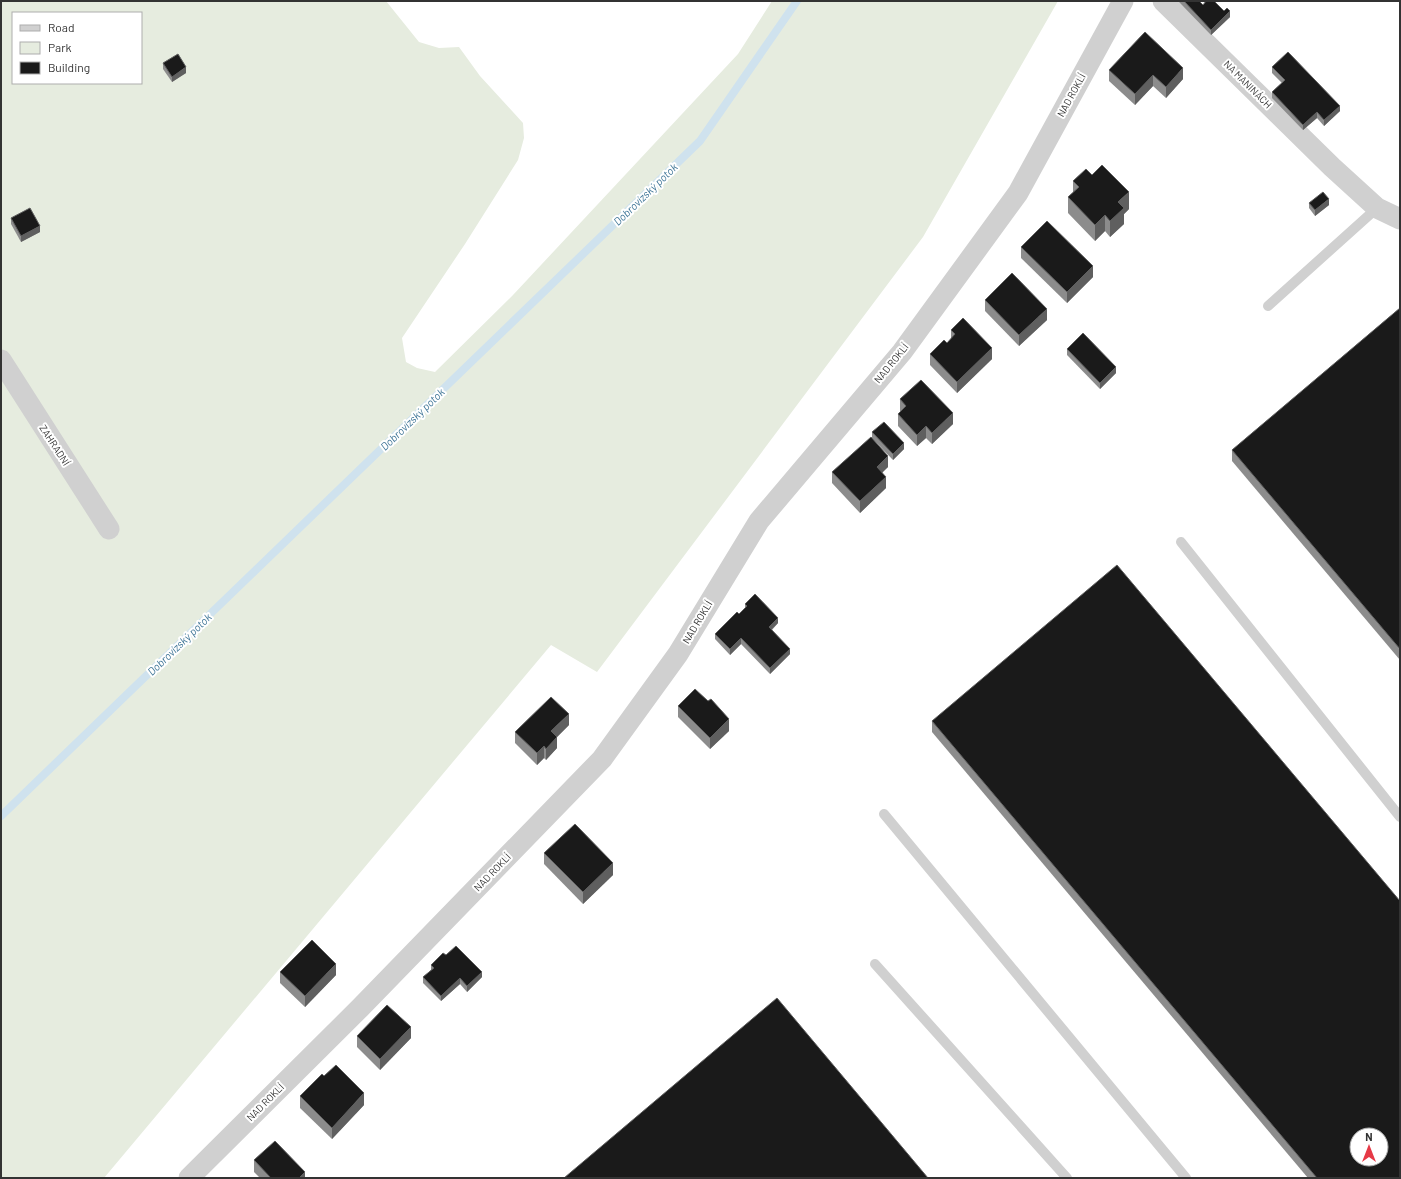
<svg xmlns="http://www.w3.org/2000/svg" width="1401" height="1179" font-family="Barlow,sans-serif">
<rect width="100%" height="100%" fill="#fff"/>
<path fill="#e6ecdf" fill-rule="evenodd" d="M1,1H386L419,42L439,48L459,47L480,76L523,123L524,138L518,160L465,244L402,338L406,362L417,368L435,372L513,295L738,54L772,1H1058L923,237L597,672L551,645L104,1178H1ZM13,13H141V83H13Z"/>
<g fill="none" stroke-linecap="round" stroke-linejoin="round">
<path stroke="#cfe2ee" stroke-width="8" d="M1,816L700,141L797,1"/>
<g stroke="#d0d0d0" stroke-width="10">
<path d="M1268,306L1377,208"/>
<path d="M1181,542L1400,817"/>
<path d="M884,814L1186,1178"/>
<path d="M875,964L1067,1178"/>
</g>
<g stroke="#d0d0d0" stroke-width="21">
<path d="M1163,1L1332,167L1377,208L1400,219"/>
<path d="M1,360L109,529"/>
<path d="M189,1178L360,1008L602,759L678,654L759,521L902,352L1018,193L1123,1"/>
</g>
</g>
<g fill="#8c8c8c">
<path d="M1178,1H1199L1203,5L1224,11L1230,17L1211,35Z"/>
<path d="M1145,32L1183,79L1166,98L1153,86L1135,105L1109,81V70Z"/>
<path d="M163,63L186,73L172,82L163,69Z"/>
<path d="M1272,67L1340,111L1324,126L1317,118L1303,130L1272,98V92L1282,83L1272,73Z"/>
<path d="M1092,175L1129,209L1124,214V224L1110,237L1105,231L1095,241L1068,213V197L1073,193V181Z"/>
<path d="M1309,203L1329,205L1315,216L1309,208Z"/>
<path d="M11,218L40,232L21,242L11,224Z"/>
<path d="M1021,247L1093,277L1067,303L1021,258Z"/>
<path d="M985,300L1047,320L1019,346L985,311Z"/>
<path d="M1400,308V660L1232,461V450Z"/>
<path d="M951,330L992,359L957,393L930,365V354L947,343L951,339Z"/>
<path d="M1067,349L1116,373L1100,389L1067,355Z"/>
<path d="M900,399L953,424L932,444L926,438L917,446L898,426V414L901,411H900Z"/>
<path d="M872,432L904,449L893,460L872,438Z"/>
<path d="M888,467L882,472L886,488L860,513L832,483V472Z"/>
<path d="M745,604L778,623L772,630L790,654L770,674L741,644L730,655L715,639V634L739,614L745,608Z"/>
<path d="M678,706L729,731L710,749L678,717Z"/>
<path d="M932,721L1400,1178H1308L932,732Z"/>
<path d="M569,725L557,737V748L546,760L544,758L537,765L515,743V732Z"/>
<path d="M544,853L613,875L583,904L544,864Z"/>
<path d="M446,955L482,977L467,992L460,984L441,1001L423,983V977L431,970V965Z"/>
<path d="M280,972L336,975L305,1007L280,983Z"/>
<path d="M357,1036L411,1038L380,1070L357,1047Z"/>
<path d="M300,1096L364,1105L332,1139L300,1108Z"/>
<path d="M254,1160L305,1178H260L254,1172Z"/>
</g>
<g fill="#5f5f5f">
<path d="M1230,11V17L1211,35V30Z"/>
<path d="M186,67V73L172,82V77Z"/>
<path d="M1183,68V79L1166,98V87Z"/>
<path d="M1153,75V86L1135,105V94Z"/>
<path d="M1340,106V111L1324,126V120Z"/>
<path d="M1317,112V118L1303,130V125Z"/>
<path d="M1129,192V209L1124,214V224L1110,237V221L1118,202Z"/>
<path d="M1329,199V205L1315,216V210Z"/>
<path d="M1105,215V231L1095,241V225Z"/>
<path d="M40,226V232L21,242V236Z"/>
<path d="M1093,266V277L1067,303V292Z"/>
<path d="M1047,309V320L1019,346V335Z"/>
<path d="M992,348V359L957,393V382Z"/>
<path d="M1116,367V373L1100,389V383Z"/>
<path d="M953,413V424L932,444V433Z"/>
<path d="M926,426V438L917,446V435Z"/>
<path d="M904,443V449L893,460V454Z"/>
<path d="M888,456V467L877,478V467Z"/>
<path d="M886,477V488L860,513V501Z"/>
<path d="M778,618V623L769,632V627Z"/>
<path d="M741,638V644L730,655V649Z"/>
<path d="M790,649V654L770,674V668Z"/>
<path d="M569,714V725L551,743V731Z"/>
<path d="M729,719V731L710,749V738Z"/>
<path d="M557,737V748L546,760V749Z"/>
<path d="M544,746V758L537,765V753Z"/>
<path d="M613,863V875L583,904V892Z"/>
<path d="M336,964V975L305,1007V996Z"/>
<path d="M482,972V977L467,992V986Z"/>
<path d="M460,978V984L441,1001V996Z"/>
<path d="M411,1027V1038L380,1070V1059Z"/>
<path d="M364,1093V1105L332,1139V1128Z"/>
<path d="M305,1172V1178H299Z"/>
</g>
<g fill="#1a1a1a" stroke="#5f5f5f" fill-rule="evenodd">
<path d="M1184,1H1199L1203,5L1206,1H1214L1224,11L1227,8L1230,11L1211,30Z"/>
<path d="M1145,32L1183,68L1166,87L1153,75L1135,94L1109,70Z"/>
<path d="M1288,52L1340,106L1324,120L1317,112L1303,125L1272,92L1285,80L1272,67Z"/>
<path d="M178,54L186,67L172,77L163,63Z"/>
<path d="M1102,165L1129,192L1118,202L1124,208L1110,221L1105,215L1095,225L1068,197L1079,187L1073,181L1086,169L1092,175Z"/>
<path d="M1323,192L1329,199L1315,210L1309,203Z"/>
<path d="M30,208L40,226L21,236L11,218Z"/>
<path d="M1047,221L1093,266L1067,292L1021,247Z"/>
<path d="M1012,273L1047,309L1019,335L985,300Z"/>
<path d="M1400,308V649L1232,450Z"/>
<path d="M963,318L992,348L957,382L930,354L944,340L947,343L955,334L951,330Z"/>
<path d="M1083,333L1116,367L1100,383L1067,349Z"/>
<path d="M921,380L953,413L932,433L926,426L917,435L898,414L906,406L900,399Z"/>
<path d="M884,422L904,443L893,454L872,432Z"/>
<path d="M871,437L888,456L877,467L886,477L860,501L832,472Z"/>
<path d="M1117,565L1400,901V1178H1317L932,721ZM1357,1135H1381V1159H1357Z"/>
<path d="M755,594L778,618L769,627L790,649L770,668L741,638L730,649L715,634L737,612L739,614L747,606L745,604Z"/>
<path d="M695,689L708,701L711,699L729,719L710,738L678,706Z"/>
<path d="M551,697L569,714L551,731L557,737L546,749L544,746L537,753L515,732Z"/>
<path d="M575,824L613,863L583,892L544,853Z"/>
<path d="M312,940L336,964L305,996L280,972Z"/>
<path d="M456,946L482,972L467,986L460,978L441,996L423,977L434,968L431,965L443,953L446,955Z"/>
<path d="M777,998L928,1178H564Z"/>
<path d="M387,1005L411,1027L380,1059L357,1036Z"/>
<path d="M336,1065L364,1093L332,1128L300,1096L322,1074L324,1076Z"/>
<path d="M275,1141L305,1172L299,1178H271L254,1160Z"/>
</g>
<g text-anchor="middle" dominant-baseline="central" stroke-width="4" stroke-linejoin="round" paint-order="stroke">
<g font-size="10" fill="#333" stroke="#fff">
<text transform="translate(1248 84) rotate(45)">NA MANINÁCH</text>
<text transform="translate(1071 95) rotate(-61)">NAD ROKLÍ</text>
<text transform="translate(891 363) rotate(-51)">NAD ROKLÍ</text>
<text transform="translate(55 445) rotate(57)">ZAHRADNÍ</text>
<text transform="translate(697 622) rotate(-59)">NAD ROKLÍ</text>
<text transform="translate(492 872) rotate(-46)">NAD ROKLÍ</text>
<text transform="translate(265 1102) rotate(-45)">NAD ROKLÍ</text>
</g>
<g font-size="11" font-style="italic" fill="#3f7597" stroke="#fff">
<text transform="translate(645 194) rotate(-44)">Dobrovízský potok</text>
<text transform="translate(412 419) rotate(-44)">Dobrovízský potok</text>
<text transform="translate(179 644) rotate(-44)">Dobrovízský potok</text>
</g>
</g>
<rect width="1401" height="1179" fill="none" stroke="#333333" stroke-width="4"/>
<rect x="12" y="12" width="130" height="72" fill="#ffffff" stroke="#adadad"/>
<rect x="20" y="25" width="20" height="6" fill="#d0d0d0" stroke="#adadad"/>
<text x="48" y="32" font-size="12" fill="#333333">Road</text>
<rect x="20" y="42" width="20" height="12" fill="#e6ecdf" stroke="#adadad"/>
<text x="48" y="52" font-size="12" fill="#333333">Park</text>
<rect x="20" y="62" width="20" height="12" fill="#1a1a1a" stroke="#adadad"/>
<text x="48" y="72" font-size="12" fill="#333333">Building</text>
<g transform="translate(1369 1147)"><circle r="19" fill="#ffffff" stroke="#adadad"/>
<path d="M0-3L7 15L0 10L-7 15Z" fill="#e63946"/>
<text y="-6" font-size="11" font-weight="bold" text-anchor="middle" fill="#333333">N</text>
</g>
</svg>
